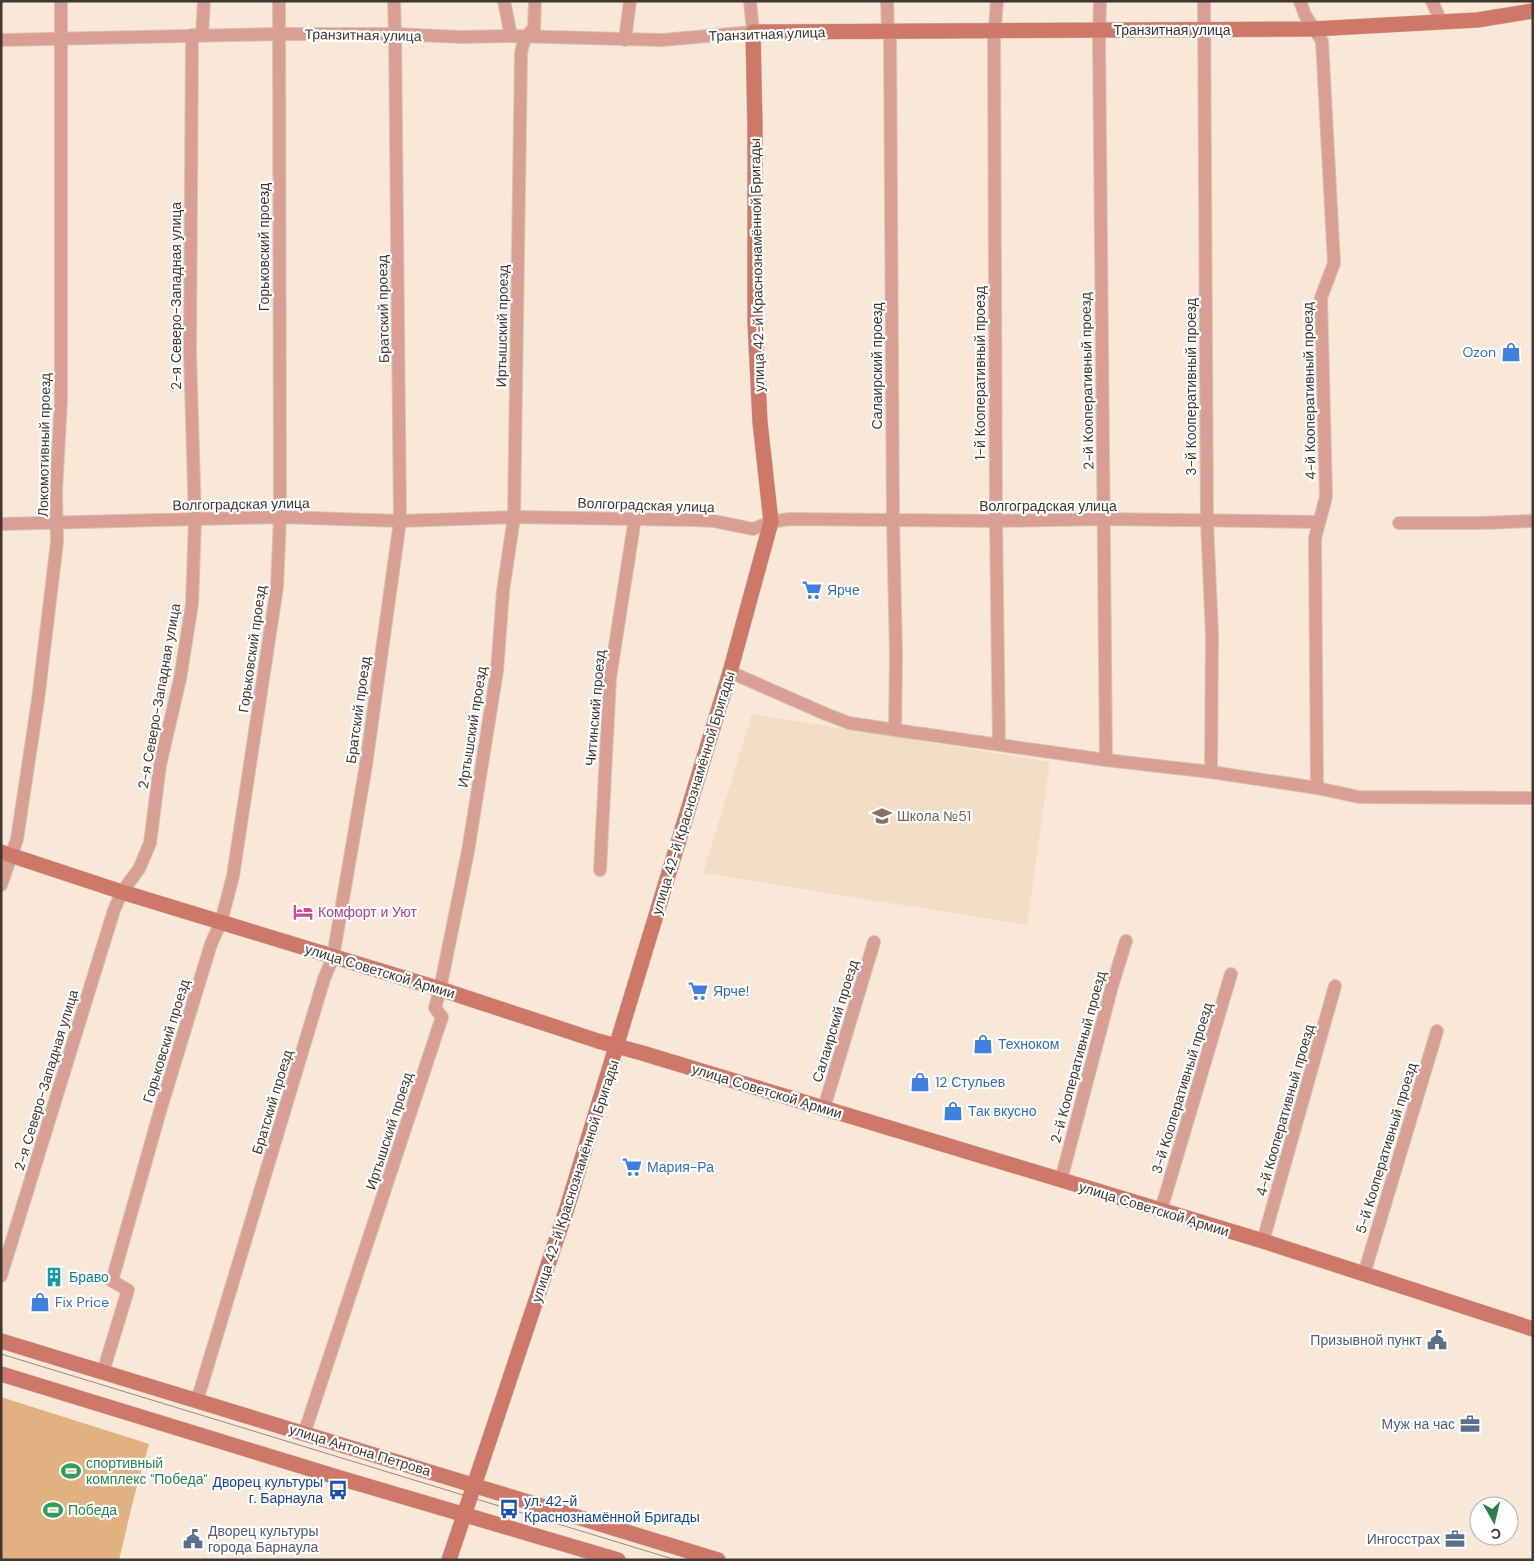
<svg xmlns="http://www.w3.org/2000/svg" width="1534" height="1561" font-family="'DM Sans',sans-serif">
<rect width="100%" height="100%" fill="#f9e8d7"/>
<path fill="#f3ddc6" d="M752,714L1050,762L1027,925L703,873Z"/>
<path fill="#e1b17f" d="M1,1397L149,1444L134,1497L119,1560H1Z"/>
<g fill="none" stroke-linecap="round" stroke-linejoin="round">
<defs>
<g id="street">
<path d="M504,1L511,36"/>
<path d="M887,1L888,31L890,39L893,520L896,655L895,730"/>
<path d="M997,1L994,39L996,521L999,744"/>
<path d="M1100,1L1099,38L1106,760"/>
<path d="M1204,1L1207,522L1212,635L1211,772"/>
<path d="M1300,1L1305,15L1322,41L1334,263L1321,298L1326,496C1323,511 1318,524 1315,539L1317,788"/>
<path d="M1432,1L1441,22"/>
<path d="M202,35L204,1"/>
<path d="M1,40L278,34H395L462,37L511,36L662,40L753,32L750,1"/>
<path d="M625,40L630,1"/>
<path d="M1399,523H1481L1533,521"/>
<path d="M1,524L280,517L400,521L514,517L694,520L714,521L753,529L771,522L789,519L996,521L1103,519L1318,522"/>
<path d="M730,672L828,715L849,723L895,730L1106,760L1211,772L1317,788L1359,797L1533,798"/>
<path d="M600,870L610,678L635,518"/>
<path d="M1,885L17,839L38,700L57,542L56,491L61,400V1"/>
<path d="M824,1108L874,942"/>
<path d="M1061,1180L1112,986L1126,941"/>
<path d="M1161,1210L1231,974"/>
<path d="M1263,1241L1335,986"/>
<path d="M1364,1274L1437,1031"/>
<path d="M1,1276L114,910L122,892L139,869L150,843L160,765L180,679L192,604L195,520L190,352L192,35"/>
<path d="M103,1372L128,1290L112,1281L160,1111L211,944L221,922L233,876L277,587L280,517L279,1"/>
<path d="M197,1401L324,979L333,957L366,765L400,521L395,34L394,1"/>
<path d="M304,1434L442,1017L435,1008L440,989L468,851L497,671L503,591L514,517L521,55C522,43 525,37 534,28L535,1"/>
</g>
<g id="secondary">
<path d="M1,852L122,892L440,989L598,1041L642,1053L1263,1241L1533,1329"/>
<path d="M1,1341L718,1560"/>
<path d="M1,1374L340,1478L618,1560"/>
<path d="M449,1560L567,1208L730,672L771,522L760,422L755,322V127L753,32L1313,29L1477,20L1533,11"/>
</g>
</defs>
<use href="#street" stroke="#d4c5b6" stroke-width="14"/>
<use href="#secondary" stroke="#d4c5b6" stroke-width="16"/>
<use href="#street" stroke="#da9f94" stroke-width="12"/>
<use href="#secondary" stroke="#cd7869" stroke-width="15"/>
<path stroke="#978c80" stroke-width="1" d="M1,1354L676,1560"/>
</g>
<defs>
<symbol id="shop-bare" viewBox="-9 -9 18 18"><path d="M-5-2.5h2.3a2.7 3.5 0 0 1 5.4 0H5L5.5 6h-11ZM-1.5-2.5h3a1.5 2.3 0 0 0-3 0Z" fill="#3f7fe0" stroke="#fff" stroke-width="2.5" paint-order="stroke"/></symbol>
<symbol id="supermarket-bare" viewBox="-9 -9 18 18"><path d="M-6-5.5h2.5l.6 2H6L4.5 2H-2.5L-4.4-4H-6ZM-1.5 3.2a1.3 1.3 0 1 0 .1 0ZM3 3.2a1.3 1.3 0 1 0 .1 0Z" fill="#3f7fe0" stroke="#fff" stroke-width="2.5" paint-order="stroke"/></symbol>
<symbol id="school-bare" viewBox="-9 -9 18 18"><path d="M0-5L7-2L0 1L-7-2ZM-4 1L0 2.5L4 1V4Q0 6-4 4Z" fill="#8d6e63" stroke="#fff" stroke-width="2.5" paint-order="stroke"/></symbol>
<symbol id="hotel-bare" viewBox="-9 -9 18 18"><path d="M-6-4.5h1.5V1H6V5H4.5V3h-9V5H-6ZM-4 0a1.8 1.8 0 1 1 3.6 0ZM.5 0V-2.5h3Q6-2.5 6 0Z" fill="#d1479c" stroke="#fff" stroke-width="2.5" paint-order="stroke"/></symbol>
<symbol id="building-bare" viewBox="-9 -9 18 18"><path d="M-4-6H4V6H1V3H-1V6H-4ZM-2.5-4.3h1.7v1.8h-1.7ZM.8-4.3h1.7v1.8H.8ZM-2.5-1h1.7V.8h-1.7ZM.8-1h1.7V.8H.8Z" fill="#0f9aa8" stroke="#fff" stroke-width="2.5" paint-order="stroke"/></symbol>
<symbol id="civic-bare" viewBox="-9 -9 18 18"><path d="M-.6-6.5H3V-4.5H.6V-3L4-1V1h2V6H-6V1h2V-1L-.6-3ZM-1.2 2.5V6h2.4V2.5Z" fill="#5c6f8a" stroke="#fff" stroke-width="2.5" paint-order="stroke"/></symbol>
<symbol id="office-bare" viewBox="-9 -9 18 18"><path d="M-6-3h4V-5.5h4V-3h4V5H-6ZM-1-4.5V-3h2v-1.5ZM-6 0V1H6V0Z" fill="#5c6f8a" stroke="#fff" stroke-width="2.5" paint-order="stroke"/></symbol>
<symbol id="stadium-bare" viewBox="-9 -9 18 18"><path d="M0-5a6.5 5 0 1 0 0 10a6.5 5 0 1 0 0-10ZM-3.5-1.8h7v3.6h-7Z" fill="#2e9e5b" stroke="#fff" stroke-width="2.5" paint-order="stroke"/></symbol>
<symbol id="bus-bare" viewBox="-9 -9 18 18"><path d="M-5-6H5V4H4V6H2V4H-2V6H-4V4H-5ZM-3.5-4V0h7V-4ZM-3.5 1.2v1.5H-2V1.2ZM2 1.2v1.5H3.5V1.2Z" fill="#1a4fb4" stroke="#fff" stroke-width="2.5" paint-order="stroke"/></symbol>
</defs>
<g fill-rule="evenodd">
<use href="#shop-bare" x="1497" y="338" width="28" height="28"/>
<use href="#supermarket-bare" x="798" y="576" width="28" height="28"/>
<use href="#school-bare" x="868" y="802" width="28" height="28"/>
<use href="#hotel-bare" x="289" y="898" width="28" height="28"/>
<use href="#supermarket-bare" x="684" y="977" width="28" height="28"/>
<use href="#shop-bare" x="969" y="1030" width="28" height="28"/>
<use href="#shop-bare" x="906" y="1068" width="28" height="28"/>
<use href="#shop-bare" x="939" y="1097" width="28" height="28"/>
<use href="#supermarket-bare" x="618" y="1153" width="28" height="28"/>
<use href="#building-bare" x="40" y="1263" width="28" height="28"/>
<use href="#shop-bare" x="26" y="1288" width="28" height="28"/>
<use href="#civic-bare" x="1423" y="1326" width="28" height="28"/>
<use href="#office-bare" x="1456" y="1410" width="28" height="28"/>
<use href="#stadium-bare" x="57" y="1457" width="28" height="28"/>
<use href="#bus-bare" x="324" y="1476" width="28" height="28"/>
<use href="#bus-bare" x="495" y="1495" width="28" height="28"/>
<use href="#stadium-bare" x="39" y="1496" width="28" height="28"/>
<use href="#civic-bare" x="179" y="1525" width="28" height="28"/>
<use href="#office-bare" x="1441" y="1525" width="28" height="28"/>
</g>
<g text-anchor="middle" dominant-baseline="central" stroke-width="4.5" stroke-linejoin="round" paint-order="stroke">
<g font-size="14" fill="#3f3831" stroke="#fff">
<text x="1172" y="30">Транзитная улица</text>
<text transform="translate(767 34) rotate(-2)">Транзитная улица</text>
<text transform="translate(363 35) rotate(1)">Транзитная улица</text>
<text transform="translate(264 247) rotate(-90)">Горьковский проезд</text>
<text transform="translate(757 265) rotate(-91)">улица 42-й Краснознамённой Бригады</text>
<text transform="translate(176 296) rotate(-90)">2-я Северо-Западная улица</text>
<text transform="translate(383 309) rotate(-91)">Братский проезд</text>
<text transform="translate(502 326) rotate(-89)">Иртышский проезд</text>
<text transform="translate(877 366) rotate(-90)">Салаирский проезд</text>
<text transform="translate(980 373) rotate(-90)">1-й Кооперативный проезд</text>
<text transform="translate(1087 381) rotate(-91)">2-й Кооперативный проезд</text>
<text transform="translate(1191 387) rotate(-90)">3-й Кооперативный проезд</text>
<text transform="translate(1309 391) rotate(-91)">4-й Кооперативный проезд</text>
<text transform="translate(44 445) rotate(-89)">Локомотивный проезд</text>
<text transform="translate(241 504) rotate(-1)">Волгоградская улица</text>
<text transform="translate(646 505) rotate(2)">Волгоградская улица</text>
<text x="1048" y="506">Волгоградская улица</text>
<text transform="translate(252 649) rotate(-82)">Горьковский проезд</text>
<text transform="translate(159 696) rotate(-80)">2-я Северо-Западная улица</text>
<text transform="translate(595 708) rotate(-85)">Читинский проезд</text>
<text transform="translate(358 710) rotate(-82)">Братский проезд</text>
<text transform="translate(472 727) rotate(-81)">Иртышский проезд</text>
<text transform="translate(693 793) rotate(-73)">улица 42-й Краснознамённой Бригады</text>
<text transform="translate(380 971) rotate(17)">улица Советской Армии</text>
<text transform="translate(835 1021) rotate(-73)">Салаирский проезд</text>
<text transform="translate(166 1041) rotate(-73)">Горьковский проезд</text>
<text transform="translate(1078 1057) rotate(-75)">2-й Кооперативный проезд</text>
<text transform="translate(46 1080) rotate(-73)">2-я Северо-Западная улица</text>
<text transform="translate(1182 1088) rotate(-73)">3-й Кооперативный проезд</text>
<text transform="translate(767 1091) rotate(17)">улица Советской Армии</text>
<text transform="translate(272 1102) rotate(-73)">Братский проезд</text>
<text transform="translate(1285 1110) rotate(-74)">4-й Кооперативный проезд</text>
<text transform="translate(389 1131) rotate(-72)">Иртышский проезд</text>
<text transform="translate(1386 1148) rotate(-73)">5-й Кооперативный проезд</text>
<text transform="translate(575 1181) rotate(-72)">улица 42-й Краснознамённой Бригады</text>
<text transform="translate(1154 1209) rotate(17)">улица Советской Армии</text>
<text transform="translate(360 1450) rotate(17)">улица Антона Петрова</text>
</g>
<g font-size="14" fill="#366cbe" stroke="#fff" text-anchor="start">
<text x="1496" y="352" text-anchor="end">Ozon</text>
<text x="827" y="590">Ярче</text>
<text x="713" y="991">Ярче!</text>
<text x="998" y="1044">Техноком</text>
<text x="935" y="1082">12 Стульев</text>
<text x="968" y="1111">Так вкусно</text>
<text x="647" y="1167">Мария-Ра</text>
<text x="55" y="1302">Fix Price</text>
</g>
<g font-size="14" fill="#785e54" stroke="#fff" text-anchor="start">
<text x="897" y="816">Школа №51</text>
</g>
<g font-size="14" fill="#b23c85" stroke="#fff" text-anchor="start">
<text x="318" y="912">Комфорт и Уют</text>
</g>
<g font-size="14" fill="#0d838f" stroke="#fff" text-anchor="start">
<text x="69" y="1277">Браво</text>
</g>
<g font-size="14" fill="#4e5e75" stroke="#fff" text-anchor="end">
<text x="1422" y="1340">Призывной пункт</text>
<text x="1455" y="1424">Муж на час</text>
<text x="208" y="1531" text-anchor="start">Дворец культуры<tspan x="208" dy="16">города Барнаула</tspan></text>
<text x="1440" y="1539">Ингосстрах</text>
</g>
<g font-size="14" fill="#27864d" stroke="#fff" text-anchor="start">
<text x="86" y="1463">спортивный<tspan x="86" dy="16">комплекс "Победа"</tspan></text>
<text x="68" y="1510">Победа</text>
</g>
<g font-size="14" fill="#164399" stroke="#fff" text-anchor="end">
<text x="323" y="1482">Дворец культуры<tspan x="323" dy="16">г. Барнаула</tspan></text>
<text x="524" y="1501" text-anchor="start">ул. 42-й<tspan x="524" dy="16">Краснознамённой Бригады</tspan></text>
</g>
</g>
<rect width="1534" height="1561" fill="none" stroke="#3f3831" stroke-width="5"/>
<g transform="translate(1494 1521) rotate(172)"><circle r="24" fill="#ffffff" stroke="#b2afad"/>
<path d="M0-4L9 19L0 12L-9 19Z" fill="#2d7d4d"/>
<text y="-8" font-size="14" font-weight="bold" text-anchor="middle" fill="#3f3831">С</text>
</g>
</svg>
